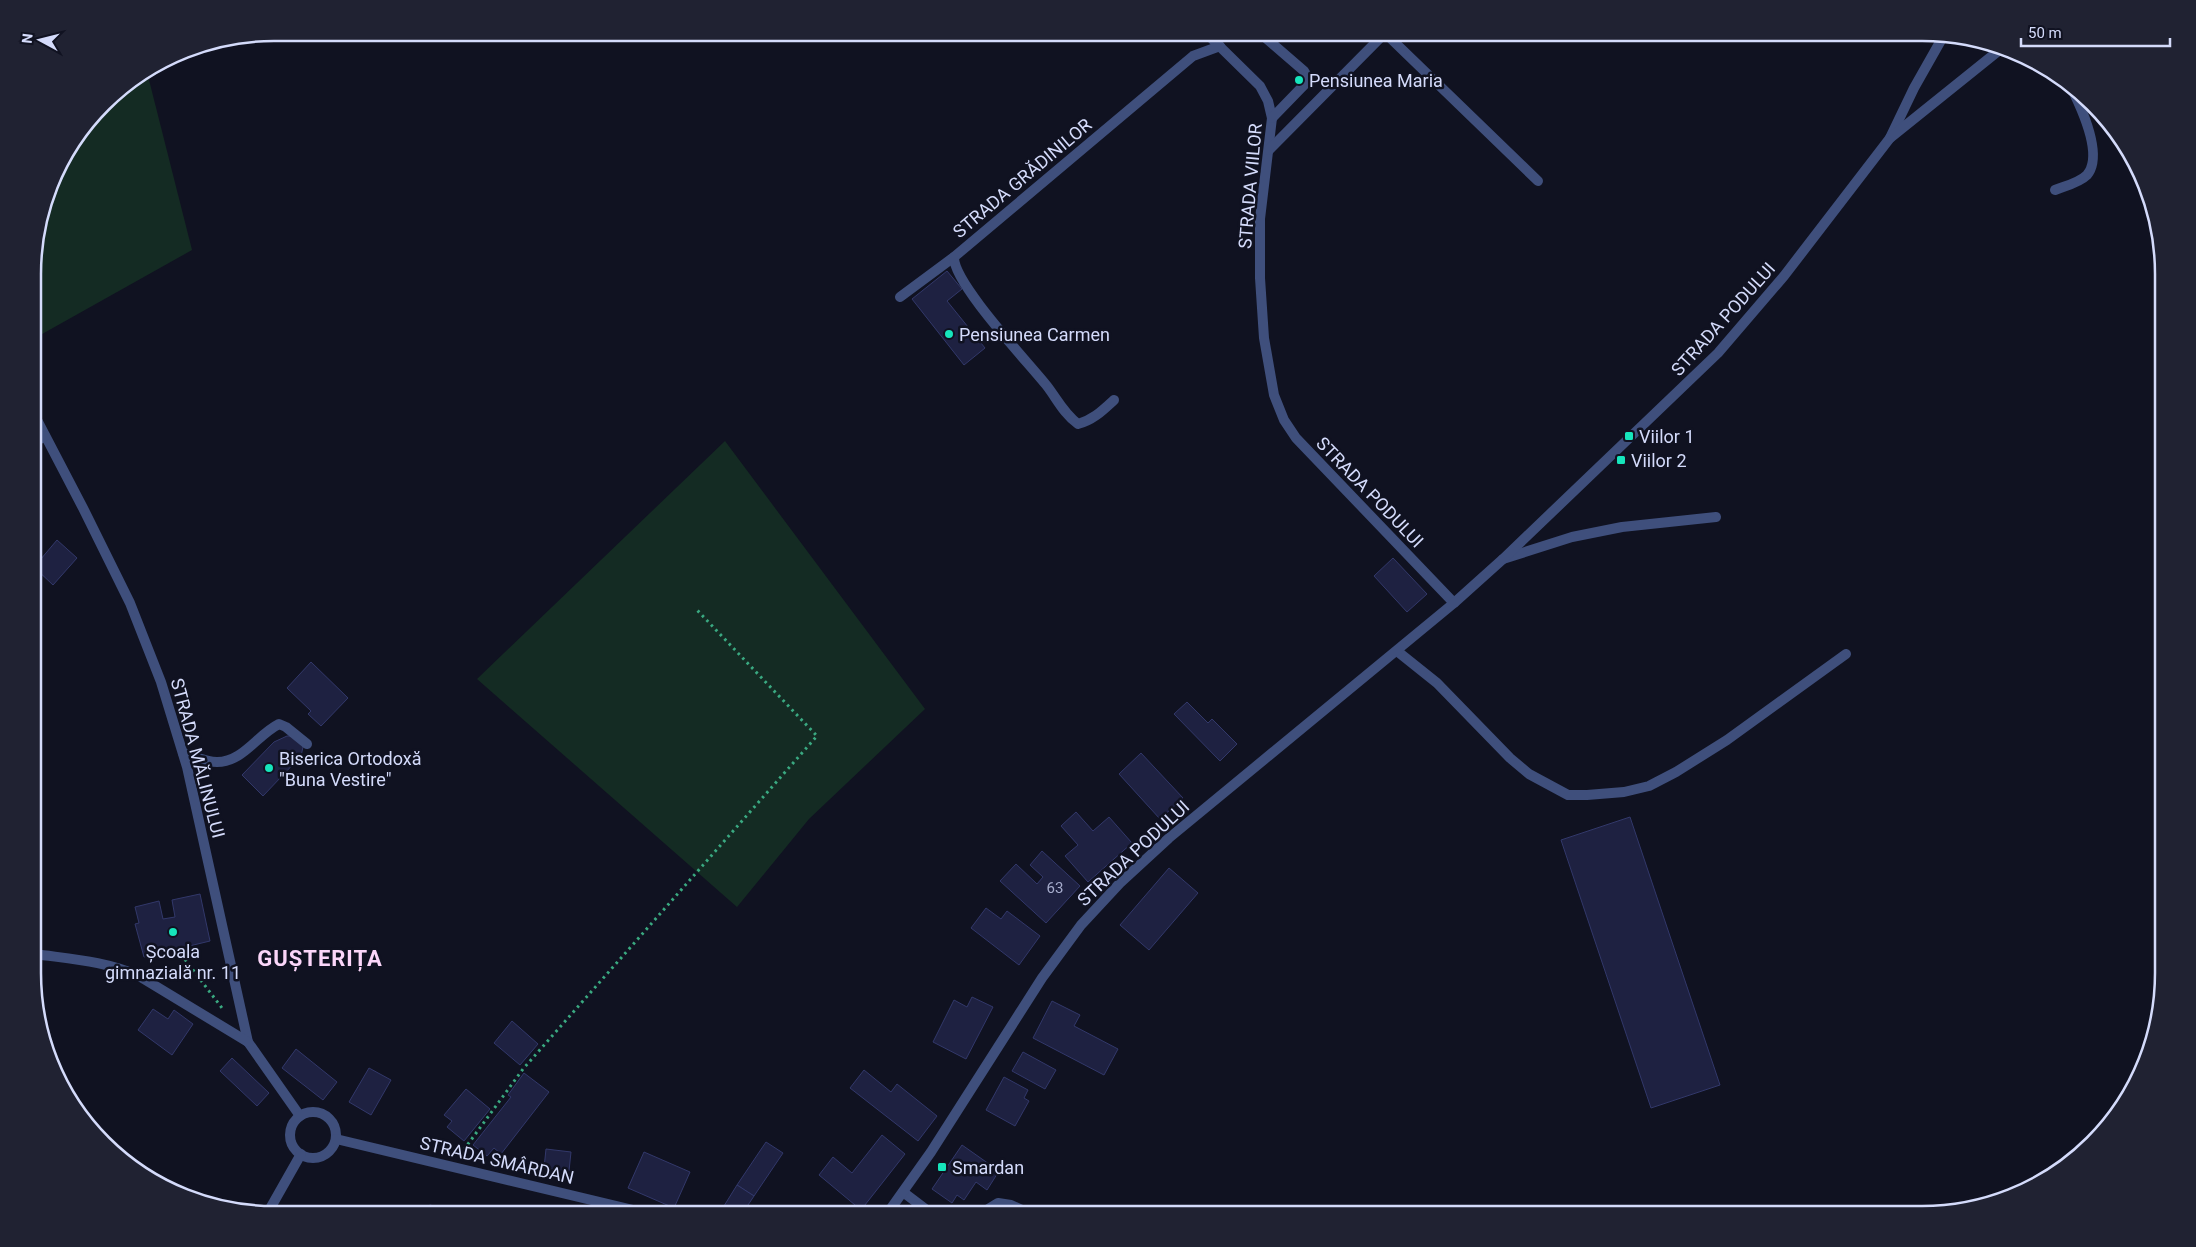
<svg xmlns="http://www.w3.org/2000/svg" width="2196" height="1247" font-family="Roboto,sans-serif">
<rect width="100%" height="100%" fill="#101221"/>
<g fill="#142b23">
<path d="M147,72L192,250L35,338V243L58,167L115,93Z"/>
<path d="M725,441L925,709L809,819L737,907L477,679Z"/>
</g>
<g fill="#1e2141" stroke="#32386a">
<path d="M947,271L962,289L947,301L985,348L964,365L912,299Z"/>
<path d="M57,540L77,558L53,585L35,568V566Z"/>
<path d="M1393,558L1427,594L1407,612L1374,576Z"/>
<path d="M311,662L348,698L321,726L308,714L311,711L287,688Z"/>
<path d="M1187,702L1208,723L1212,719L1237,744L1220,761L1174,714Z"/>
<path d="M287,736H293L302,742L303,747L301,756L263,796L242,775L274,742Z"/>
<path d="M1141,753L1183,798L1160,819L1119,774Z"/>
<path d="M1076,812L1093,831L1109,817L1132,843L1088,882L1065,856L1078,845L1061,826Z"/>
<path d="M1630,817L1720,1085L1651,1108L1561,840Z"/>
<path d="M1042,851L1080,886L1046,923L1000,881L1016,864L1037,884L1043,877L1030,865Z"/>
<path d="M1169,868L1198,893L1149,950L1120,925Z"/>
<path d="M200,894L210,941L144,957L135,924L139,923L135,907L159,901L163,919L175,917L172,900Z"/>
<path d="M986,908L1001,919L1007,911L1040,936L1019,965L971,928Z"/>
<path d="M972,997L993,1007L966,1059L933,1042L954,1000L967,1007Z"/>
<path d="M1052,1001L1080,1015L1074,1026L1118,1049L1104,1075L1033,1038Z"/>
<path d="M153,1009L168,1019L174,1010L193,1024L172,1055L138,1030Z"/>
<path d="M512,1021L538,1044L520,1065L494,1043Z"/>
<path d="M296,1049L337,1082L323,1100L282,1068Z"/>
<path d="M1023,1052L1056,1070L1045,1089L1012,1071Z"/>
<path d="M232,1058L269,1093L257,1106L220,1071Z"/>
<path d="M369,1068L391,1080L371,1115L349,1102Z"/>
<path d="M864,1070L891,1092L897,1084L937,1116L918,1141L850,1088Z"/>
<path d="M524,1073L549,1092L501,1154L494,1148L487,1156L473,1145L511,1097L508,1095Z"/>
<path d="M1004,1077L1028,1090L1024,1098L1029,1101L1015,1126L986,1110Z"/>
<path d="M466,1089L490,1109L464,1141L447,1127L452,1121L444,1115Z"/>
<path d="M882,1135L905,1154L861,1210L819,1175L833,1157L852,1173Z"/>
<path d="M766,1142L783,1153L754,1196L737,1185Z"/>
<path d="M962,1145L999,1171L987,1190L976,1182L964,1200L957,1195L952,1203L932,1189Z"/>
<path d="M546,1149L571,1152L569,1171L544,1168Z"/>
<path d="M644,1152L690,1172L674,1208L628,1188Z"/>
<path d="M737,1185L754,1196L742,1214H719Z"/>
<path d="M430,1205L438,1207L442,1214H421L422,1210Z"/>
</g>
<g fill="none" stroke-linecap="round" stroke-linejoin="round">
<g stroke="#3aa981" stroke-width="3" stroke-dasharray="2.5 4" stroke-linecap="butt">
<path d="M177,949L222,1008"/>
<path d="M460,1155L523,1069L817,736L697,610"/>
</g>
<g stroke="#3f4f7c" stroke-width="10">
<path d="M183,753C194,756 206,762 217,762C243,762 257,735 279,724L286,727L307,744"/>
<path d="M903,1192L932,1214"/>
<path d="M980,1214L998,1203L1011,1205L1031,1214"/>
</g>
<g stroke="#3f4f7c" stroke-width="10">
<path d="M1206,33L1260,86L1268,101L1272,118L1260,219V278L1264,338L1274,395L1284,420L1296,438L1454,603"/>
<path d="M1260,33L1304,71L1307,76L1305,84L1272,118"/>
<path d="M1385,33L1538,181"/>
<path d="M1890,138L1914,88L1944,35"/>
<path d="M1269,150L1385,33"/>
<path d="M2055,190C2065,186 2079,183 2087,175C2104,155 2081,107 2071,87"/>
<path d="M900,297L954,257"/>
<path d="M1114,400C1102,411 1093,420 1078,424C1064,414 1057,399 1047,386C1028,362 953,283 954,257L1193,56L1220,46"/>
<path d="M35,416L83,508L130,603L161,682L187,767L248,1042L300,1116"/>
<path d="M35,442L45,436"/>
<path d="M1503,559L1572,537L1622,527L1716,517"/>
<path d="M1397,651L1437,683L1510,758L1529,774L1568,795H1587L1624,792L1649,786L1676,772L1727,740L1846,654"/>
<path d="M35,954C70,959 106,961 139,976L248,1042"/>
<circle cx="313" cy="1135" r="23"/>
<path d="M336,1139L650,1214"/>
<path d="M267,1214L301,1154"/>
</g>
<path stroke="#3f4f7c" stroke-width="10" d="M887,1214L931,1152L1042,978L1081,925L1120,883L1169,838L1454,603L1503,559L1718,353L1784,276L1890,138L2002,48"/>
</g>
<g fill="#16e5bc" stroke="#101221" stroke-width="2">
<circle cx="1299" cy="80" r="5"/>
<circle cx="949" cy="334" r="5"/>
<rect x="1624" y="431" width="10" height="10" rx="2.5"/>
<rect x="1616" y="455" width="10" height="10" rx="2.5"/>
<circle cx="269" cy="768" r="5"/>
<circle cx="173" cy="932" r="5"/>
<rect x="937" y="1162" width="10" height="10" rx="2.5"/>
</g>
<g text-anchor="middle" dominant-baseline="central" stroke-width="5" stroke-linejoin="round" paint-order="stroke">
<g font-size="15" fill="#a6accc">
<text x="1055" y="888">63</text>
</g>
<g font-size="18" fill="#d4dbfb" stroke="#101221" text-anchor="start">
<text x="1309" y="80">Pensiunea Maria</text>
<text x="959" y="334">Pensiunea Carmen</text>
<text x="1639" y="436">Viilor 1</text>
<text x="1631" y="460">Viilor 2</text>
<text x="279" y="758">Biserica Ortodoxă<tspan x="279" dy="21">"Buna Vestire"</tspan></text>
<text x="173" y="951" text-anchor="middle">Școala<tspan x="173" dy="21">gimnazială nr. 11</tspan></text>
<text x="952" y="1167">Smardan</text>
</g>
<g font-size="18" fill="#d4dbfb" stroke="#101221">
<text transform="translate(1022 178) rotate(-40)">STRADA GRĂDINILOR</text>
<text transform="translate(1250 186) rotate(-85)">STRADA VIILOR</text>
<text transform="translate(1723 319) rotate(-48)">STRADA PODULUI</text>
<text transform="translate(1370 492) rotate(46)">STRADA PODULUI</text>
<text transform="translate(198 758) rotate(75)">STRADA MĂLINULUI</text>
<text transform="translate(1133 853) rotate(-43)">STRADA PODULUI</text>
<text transform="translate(497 1160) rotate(13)">STRADA SMÂRDAN</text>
</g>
<g font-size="22" font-weight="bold" letter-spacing="1" fill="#fbd6f9" stroke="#101221">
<text x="320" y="958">GUȘTERIȚA</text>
</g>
</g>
<path d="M0 0H2196V1247H0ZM274 41H1922A233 233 0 0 1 2155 274V973A233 233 0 0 1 1922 1206H274A233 233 0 0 1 41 973V274A233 233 0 0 1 274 41Z" fill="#202232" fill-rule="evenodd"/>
<path fill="none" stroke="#d4dbfb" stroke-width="2.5" d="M274 41H1922A233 233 0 0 1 2155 274V973A233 233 0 0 1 1922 1206H274A233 233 0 0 1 41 973V274A233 233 0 0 1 274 41Z"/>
<g transform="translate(40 40) rotate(277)" stroke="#101221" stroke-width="4" paint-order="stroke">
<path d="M0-4L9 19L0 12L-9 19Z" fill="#d4dbfb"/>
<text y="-8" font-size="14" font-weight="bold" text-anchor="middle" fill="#d4dbfb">N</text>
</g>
<path d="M2021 38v8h149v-8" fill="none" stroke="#d4dbfb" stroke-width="2.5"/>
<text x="2028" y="38" font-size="15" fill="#d4dbfb" stroke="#101221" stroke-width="4" paint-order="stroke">50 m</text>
</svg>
